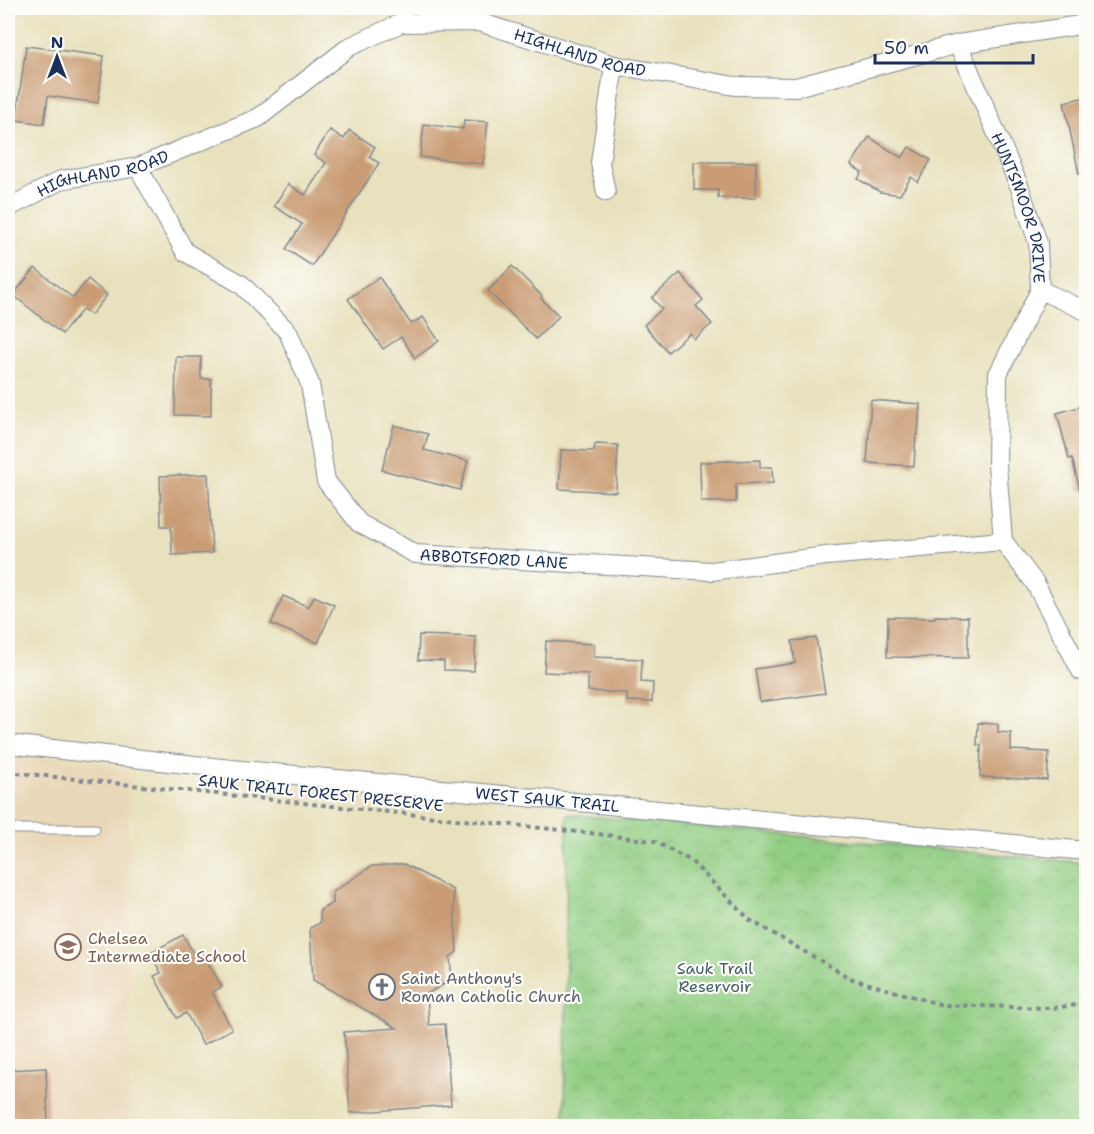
<svg xmlns="http://www.w3.org/2000/svg" width="1094" height="1134" font-family="'Shantell Sans',sans-serif">
<defs>
<pattern id="park-crowns" width="20" height="18" patternUnits="userSpaceOnUse" patternTransform="scale(1.5)"><rect width="20" height="18" fill="#92ce83"/><path d="M2 6a3 3 0 1 1 6 0M12 15a3 3 0 1 1 6 0" fill="none" stroke="#7db174"/></pattern>
</defs>
<rect width="100%" height="100%" fill="#fdfcf7"/>
<filter id="ink" filterUnits="userSpaceOnUse"><feTurbulence type="fractalNoise" baseFrequency=".0167" numOctaves="2"/><feDisplacementMap in="SourceGraphic" scale="12" xChannelSelector="R" yChannelSelector="G"/><feConvolveMatrix kernelMatrix="1 2 1 2 8 2 1 2 1" color-interpolation-filters="sRGB"/></filter>
<filter id="wash" filterUnits="userSpaceOnUse"><feTurbulence type="fractalNoise" baseFrequency=".008" numOctaves="4" result="noise"/><feDisplacementMap in="SourceGraphic" scale="24" xChannelSelector="R" yChannelSelector="G"/><feGaussianBlur stdDeviation="1.35" result="paint"/><feColorMatrix in="noise" values="0 0 0 0 0 0 0 0 0 0 0 0 0 0 0 0 0 1.4 0 .05"/><feComposite in="paint" operator="in"/></filter>
<g filter="url(#wash)">
<rect width="100%" height="100%" fill="#e8e1bd"/>
<path fill="#ead8ba" d="M8,754L128,767L129,1126H8Z"/>
<path fill="url(#park-crowns)" stroke="#567e70" stroke-width="1.5" d="M567,814L1086,863V1126H565Z"/>
<g id="blocks">
<g fill="#c99c74">
<path d="M26,46L104,56L98,103L48,96L44,124L16,120Z"/>
<path d="M1086,97V173L1079,174L1064,102Z"/>
<path d="M464,120L488,122L483,164L420,157L424,124L463,129Z"/>
<path d="M330,130L344,139L349,130L375,147L369,157L379,163L312,266L286,249L302,224L274,206L288,184L305,195L326,163L314,155Z"/>
<path d="M869,137L902,158L909,147L931,160L918,182L911,177L900,195L880,192L858,179L862,172L851,165Z"/>
<path d="M694,162H756V198H718V190H694Z"/>
<path d="M512,266L542,296L541,298L559,316L536,339L488,291Z"/>
<path d="M35,268L73,298L88,279L107,295L91,315L83,309L62,334L13,295Z"/>
<path d="M680,273L703,300L696,306L712,324L694,339L690,333L668,352L644,325L662,309L652,298Z"/>
<path d="M379,277L411,324L423,317L439,341L415,358L401,337L383,349L348,299Z"/>
<path d="M176,357H201V379H211V416L175,415Z"/>
<path d="M871,400L920,404L918,435H916L914,466L867,463Z"/>
<path d="M1083,406L1086,421V491H1080L1072,458L1069,459L1057,413Z"/>
<path d="M394,425L428,434L424,450L468,461L460,490L382,470Z"/>
<path d="M595,444L618,445L616,492L559,489L561,450L594,451Z"/>
<path d="M760,460V467H772L773,483L736,484V502H701L700,462Z"/>
<path d="M208,474L212,553L172,555L171,526H161L160,476Z"/>
<path d="M283,596L309,607L314,596L334,605L318,643L271,624Z"/>
<path d="M935,616L968,617V658L887,657L888,617L935,618Z"/>
<path d="M419,635L476,637L474,671L444,670V661L418,660Z"/>
<path d="M816,638L825,693L760,702L755,669L795,663L792,641Z"/>
<path d="M546,641L594,644V657L642,659L641,682L653,683L652,702L627,701V693L588,691V674L544,672Z"/>
<path d="M978,723L998,724V732L1011,733V750L1049,752L1047,780L980,777L981,745H977Z"/>
<path d="M404,864L453,890L457,952L450,957L452,979L427,994L429,1025L445,1024L451,1105L350,1113L344,1032L397,1028L313,980L310,928L320,923V910L333,903V892L372,866Z"/>
<path d="M183,935L195,956L202,952L222,987L212,992L232,1029L203,1045L186,1013L177,1018L154,976L161,973L150,953Z"/>
<path d="M46,1068L48,1126H8V1070Z"/>
</g>
</g>
</g>
<g filter="url(#ink)">
<use href="#blocks" fill-opacity="0" stroke="#82888e" stroke-width="1.5"/>
<g fill="none" stroke-linecap="round" stroke-linejoin="round">
<defs>
<path id="lane" d="M8,829H95"/>
<g id="street">
<path id="s1" d="M958,44L1020,188L1038,243L1040,290L998,374L997,465L1003,541L1035,583L1081,671"/>
<path id="s2" d="M138,167L185,252L241,284L288,332L310,384L326,481L359,523L415,554L712,571L826,556L1003,541"/>
<path d="M606,192L600,163L614,65"/>
<path id="s3" d="M8,208L61,180L138,167L258,118L349,47L401,23L479,22L614,65L735,86L796,87L958,44L1086,24"/>
<path d="M1040,290L1086,311"/>
<path id="s4" d="M8,744L222,768L1086,851"/>
</g>
</defs>
<use href="#lane" stroke="#82888e" stroke-width="11"/>
<use href="#street" stroke="#82888e" stroke-width="20"/>
<path stroke="#82888e" stroke-width="4" stroke-dasharray="4.5 4.5" stroke-linecap="butt" d="M8,772L589,833L654,841L691,861L750,920L852,979L942,1005L1050,1008L1086,1004"/>
<use href="#lane" stroke="#fff" stroke-width="9"/>
<use href="#street" stroke="#fff" stroke-width="18"/>
</g>
</g>
<defs>
<symbol id="school-ring" viewBox="-11 -11 22 22"><circle r="9.5" fill="#fdfcf7" stroke="#8d6e63" stroke-width="1.5"/><path d="M0-5L7-2L0 1L-7-2ZM-4 1L0 2.5L4 1V4Q0 6-4 4Z" fill="#8d6e63"/></symbol>
<symbol id="church-ring" viewBox="-11 -11 22 22"><circle r="9.5" fill="#fdfcf7" stroke="#6b7280" stroke-width="1.5"/><path d="M-1.2-6h2.4v3.5h3.3v2.4h-3.3V6h-2.4V-.1h-3.3v-2.4h3.3Z" fill="#6b7280"/></symbol>
</defs>
<g fill-rule="evenodd">
<use href="#school-ring" x="53" y="932" width="30" height="30"/>
<use href="#church-ring" x="367" y="972" width="30" height="30"/>
</g>
<g text-anchor="middle" dominant-baseline="central" stroke-width="4.5" stroke-linejoin="round" paint-order="stroke">
<g font-size="16" fill="#1b2f5e" stroke="#fdfcf7">
<text stroke="none"><textPath href="#s3" startOffset="624">HIGHLAND ROAD</textPath></text>
<text stroke="none"><textPath href="#s3" startOffset="102">HIGHLAND ROAD</textPath></text>
<text stroke="none"><textPath href="#s1" startOffset="176">HUNTSMOOR DRIVE</textPath></text>
<text stroke="none"><textPath href="#s2" startOffset="580">ABBOTSFORD LANE</textPath></text>
<text transform="translate(321 793) rotate(6)">SAUK TRAIL FOREST PRESERVE</text>
<text stroke="none"><textPath href="#s4" startOffset="542">WEST SAUK TRAIL</textPath></text>
</g>
<g font-size="16" fill="#785e54" stroke="#fdfcf7" text-anchor="start">
<text x="88" y="938">Chelsea<tspan x="88" dy="18">Intermediate School</tspan></text>
</g>
<g font-size="16" fill="#3f5f69" stroke="#fdfcf7">
<text x="715" y="968">Sauk Trail<tspan x="715" dy="18">Reservoir</tspan></text>
</g>
<g font-size="16" fill="#5b616d" stroke="#fdfcf7" text-anchor="start">
<text x="401" y="978">Saint Anthony's<tspan x="401" dy="18">Roman Catholic Church</tspan></text>
</g>
</g>
<rect width="1094" height="1134" fill="none" stroke="#fdfcf7" stroke-width="30"/>
<g transform="translate(57 57)" stroke="#fdfcf7" stroke-width="4.5" paint-order="stroke">
<path d="M0-4.5L10 22L0 15L-10 22Z" fill="#1b2f5e"/>
<text y="-9" font-size="16" font-weight="bold" text-anchor="middle" fill="#1b2f5e">N</text>
</g>
<path d="M875 54v9h158v-9" fill="none" stroke="#1b2f5e" stroke-width="3"/>
<text x="884" y="54" font-size="18" fill="#1b2f5e" stroke="#fdfcf7" stroke-width="4.5" paint-order="stroke">50 m</text>
</svg>
